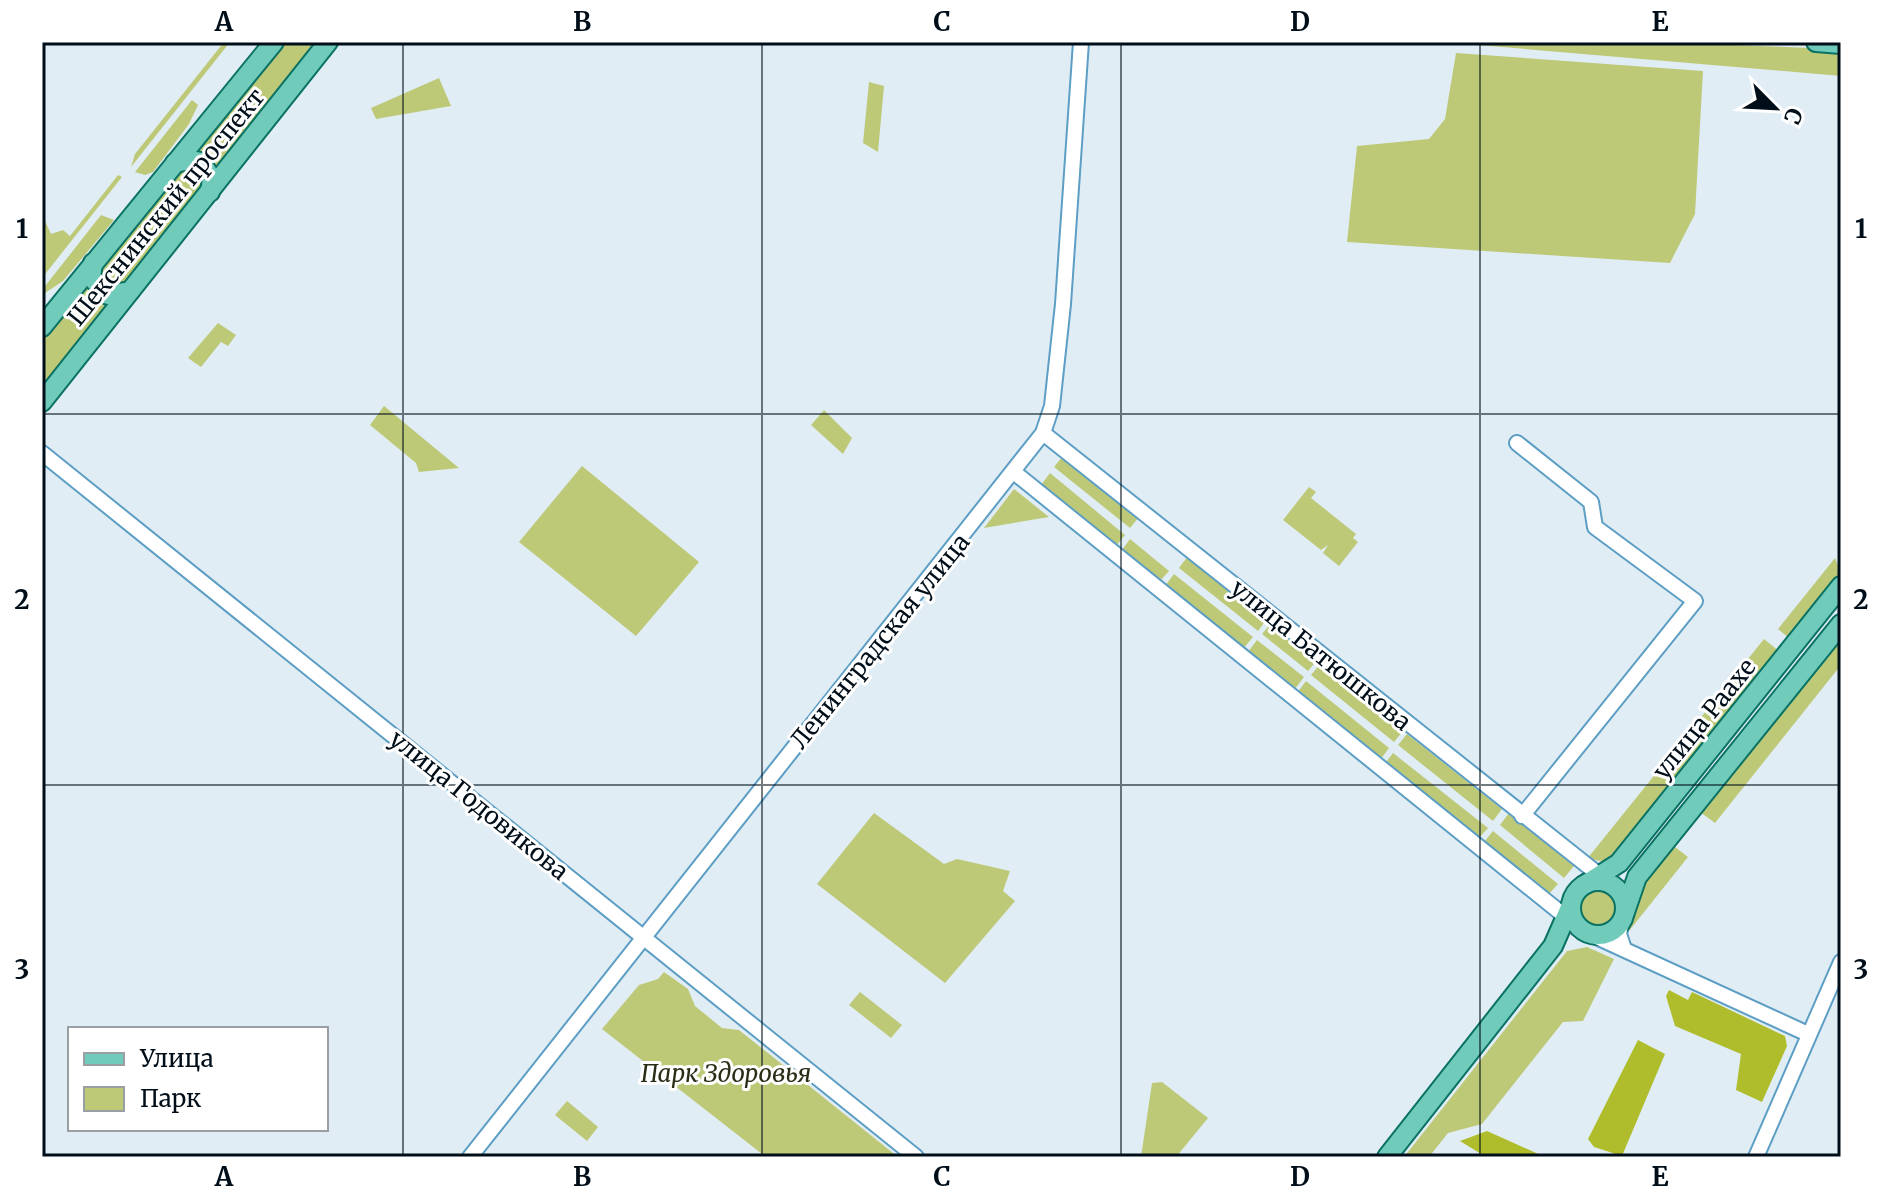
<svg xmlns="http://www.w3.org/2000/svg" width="1883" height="1199" font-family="Merriweather,serif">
<rect width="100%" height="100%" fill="#e0edf5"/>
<g fill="#bec978">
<path d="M224,42H230L131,167L135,154Z"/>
<path d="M281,42H318L215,172L211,159L190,154Z"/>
<path d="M1645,42L1841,49V76L1455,43Z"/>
<path d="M1456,53L1703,71L1695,214L1670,263L1347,242L1357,146L1429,139L1445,119Z"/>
<path d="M439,78L451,106L376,119L371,108Z"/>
<path d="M869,82L884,86L878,152L863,143Z"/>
<path d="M192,100L198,105L189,124L153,172L145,175L135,172Z"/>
<path d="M180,167H192L204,174L206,186L126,285L114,288L100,274L101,265Z"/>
<path d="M118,175L122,177L42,278V214L51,234L63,230L70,236Z"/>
<path d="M101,215L114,220L63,281L42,295V290Z"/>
<path d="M87,277L111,302L42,388V338Z"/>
<path d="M218,323L236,335L228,346L221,342L201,367L188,358Z"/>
<path d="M384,406L459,468L419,472L416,463L370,425Z"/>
<path d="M824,410L852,438L843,454L811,425Z"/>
<path d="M1063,456L1139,517L1130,528L1054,467Z"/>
<path d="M582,466L699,562L636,636L519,542Z"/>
<path d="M1050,473L1125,535L1116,546L1041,485Z"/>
<path d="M1309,487L1316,492L1311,498L1356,534L1353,538L1358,542L1339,566L1323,553L1328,545L1321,550L1283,520Z"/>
<path d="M1014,489L1049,517L984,528Z"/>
<path d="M1130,539L1169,571L1160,581L1122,550Z"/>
<path d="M1188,556L1267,619L1258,631L1179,568Z"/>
<path d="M1835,558C1851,591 1815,618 1795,643L1778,629Z"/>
<path d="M1174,574L1253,637L1243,649L1165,586Z"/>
<path d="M1272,622L1318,659L1308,671L1262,634Z"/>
<path d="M1841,624V665L1715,823L1700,812Z"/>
<path d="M1764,639L1785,656L1621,864L1587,859Z"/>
<path d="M1257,640L1304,677L1295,689L1248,652Z"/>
<path d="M1321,663L1404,730L1394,742L1311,675Z"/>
<path d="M1306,681L1389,748L1380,760L1297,693Z"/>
<path d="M1407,734L1502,809L1493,821L1398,745Z"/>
<path d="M1393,753L1488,828L1478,839L1384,765Z"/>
<path d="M874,813L944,864L957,859L1010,871L1003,891L1015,901L945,983L817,884Z"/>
<path d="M1509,813L1574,866L1564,878L1500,825Z"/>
<path d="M1493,831L1558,884L1548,895L1484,842Z"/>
<path d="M1675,847L1688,857L1629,931L1619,925L1647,866Z"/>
<circle cx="1598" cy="909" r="20"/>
<path d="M1587,947L1614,959L1583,1021L1563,1022L1482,1124L1448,1133L1429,1157H1404L1567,951Z"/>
<path d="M664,972L688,989L695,1006L722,1028L739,1030L898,1157H766L602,1029L639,985L658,979Z"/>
<path d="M860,992L902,1025L891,1038L849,1005Z"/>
<path d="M1162,1082L1208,1118L1176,1157H1141L1152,1083Z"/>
<path d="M567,1101L598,1127L587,1141L555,1115Z"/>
</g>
<g fill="#afbd2c">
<path d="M1669,990L1688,1000L1692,992L1785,1036L1787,1046L1762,1102L1736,1090L1741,1054L1675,1026L1666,996Z"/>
<path d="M1638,1040L1665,1054L1622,1156L1594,1147L1588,1139Z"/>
<path d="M1487,1131L1545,1157H1486L1460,1141Z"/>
</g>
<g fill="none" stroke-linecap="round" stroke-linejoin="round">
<defs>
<g id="minor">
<path d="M1043,433L1613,886"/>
<path d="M1517,443L1591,502L1595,527L1695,601L1522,816"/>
<path d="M42,453L916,1157"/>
<path d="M1015,473L1577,926"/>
<path d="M1622,921L1619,934L1624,949"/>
<path d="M1590,934L1808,1034"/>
<path d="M470,1157L1043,433L1052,406L1063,304L1081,42"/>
<path d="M1756,1157L1841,962"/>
</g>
<g id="major">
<path d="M1816,42L1841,44"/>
<path d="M175,163L189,160L201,162L212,179L210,192"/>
<path d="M93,263L91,277L108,295L130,291"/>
<path d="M42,327L274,42"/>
<path d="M42,402L328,42"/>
<circle cx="1598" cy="908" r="27"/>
<path d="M1586,884L1619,863L1841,586"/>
<path d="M1625,912L1637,877L1841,624"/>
<path d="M1387,1157L1553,946L1571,905"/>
</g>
</defs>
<use href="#minor" stroke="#5d9ec4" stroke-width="18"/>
<use href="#major" stroke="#0a7264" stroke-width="22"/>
<use href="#minor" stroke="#fff" stroke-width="14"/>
<use href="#major" stroke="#70cbbb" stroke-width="18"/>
</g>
<path fill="none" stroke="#000e19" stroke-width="2" stroke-opacity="0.55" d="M403,42V1157M762,42V1157M1121,42V1157M1480,42V1157M42,414H1841M42,785H1841"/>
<g text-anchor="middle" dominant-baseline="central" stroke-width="6" stroke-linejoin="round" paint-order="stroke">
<g font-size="24" fill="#000e19" stroke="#fff">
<text transform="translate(166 207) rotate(-51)">Шекснинский проспект</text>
<text transform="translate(880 641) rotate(-51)">Ленинградская улица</text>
<text transform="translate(1321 655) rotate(39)">улица Батюшкова</text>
<text transform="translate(1704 719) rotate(-51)">улица Раахе</text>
<text transform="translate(479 805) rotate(39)">улица Годовикова</text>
</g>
<g font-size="24" font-style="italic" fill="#2b2e17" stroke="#fff">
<text x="726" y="1073">Парк Здоровья</text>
</g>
</g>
<rect width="1883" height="1199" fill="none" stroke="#ffffff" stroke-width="88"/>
<rect x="68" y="1027" width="260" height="104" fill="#ffffff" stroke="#999fa3" stroke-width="2"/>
<rect x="84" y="1053" width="40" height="12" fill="#70cbbb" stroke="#999fa3" stroke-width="2"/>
<text x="140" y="1067" font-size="24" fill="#000e19">Улица</text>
<rect x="84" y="1087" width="40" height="24" fill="#bec978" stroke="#999fa3" stroke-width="2"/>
<text x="140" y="1107" font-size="24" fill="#000e19">Парк</text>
<g transform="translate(1775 108) rotate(114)" stroke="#ffffff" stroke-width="6" paint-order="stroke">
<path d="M0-6L14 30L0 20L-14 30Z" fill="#000e19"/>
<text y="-12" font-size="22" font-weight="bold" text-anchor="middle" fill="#000e19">С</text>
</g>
<rect x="44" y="44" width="1795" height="1111" fill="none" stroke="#000e19" stroke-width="3"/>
<g font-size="26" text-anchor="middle" font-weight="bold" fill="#000e19">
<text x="224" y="31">A</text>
<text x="582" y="31">B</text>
<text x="942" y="31">C</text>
<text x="1300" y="31">D</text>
<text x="1660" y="31">E</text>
<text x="22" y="238">1</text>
<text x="1861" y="238">1</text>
<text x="22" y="609">2</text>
<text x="1861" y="609">2</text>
<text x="22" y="979">3</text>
<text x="1861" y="979">3</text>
<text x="224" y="1186">A</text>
<text x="582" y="1186">B</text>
<text x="942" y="1186">C</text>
<text x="1300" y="1186">D</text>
<text x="1660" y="1186">E</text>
</g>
</svg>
